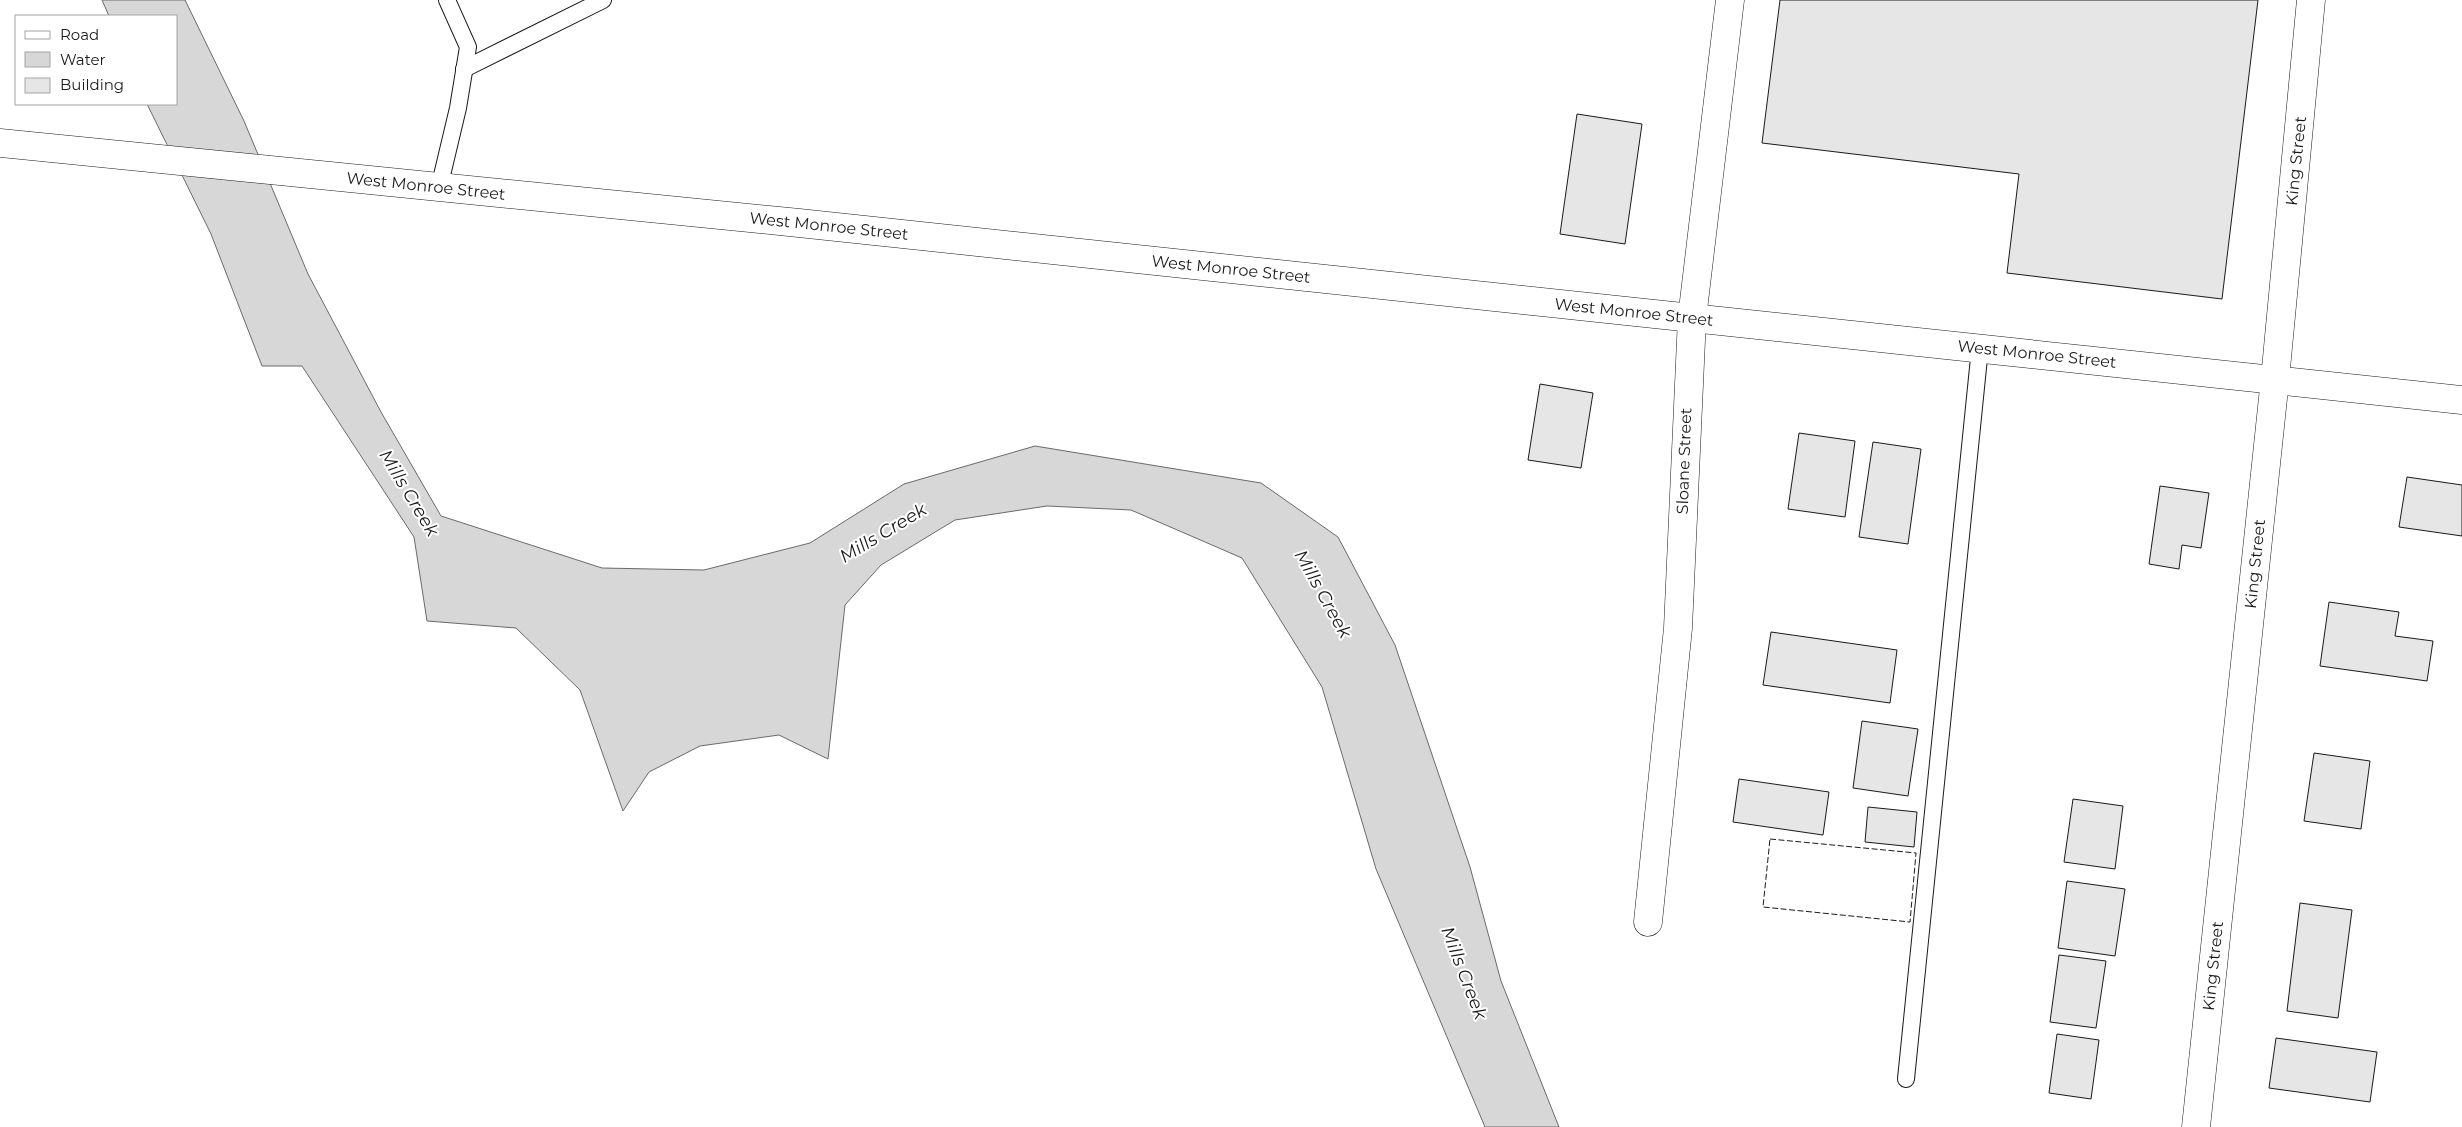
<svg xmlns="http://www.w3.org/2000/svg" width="2462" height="1127" font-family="Montserrat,sans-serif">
<rect width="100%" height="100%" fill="#fff"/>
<path fill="#d7d7d7" stroke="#6a6a6a" d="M102,0H185L244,121L308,274L381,412L441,516L602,568L704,570L810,543L904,484L1035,446L1261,483L1338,537L1395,645L1470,867L1501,981L1559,1127H1485L1376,869L1322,687L1242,558L1131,510L1047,506L955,520L881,565L845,605L828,759L779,735L700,746L649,772L623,811L580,690L516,628L427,621L414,537L302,366H262L211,234L147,104H176V16H109Z"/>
<g fill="#e6e6e6" stroke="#1a1a1a">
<path d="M1780,0H2258L2222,299L2007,273L2019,174L1762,143Z"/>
<path d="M1577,114L1642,124L1625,244L1560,234Z"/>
<path d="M1540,384L1593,393L1581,468L1528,460Z"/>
<path d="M1799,433L1855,441L1845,517L1788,509Z"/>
<path d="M1873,442L1921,449L1908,544L1859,537Z"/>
<path d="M2407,477L2462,485V536L2399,527Z"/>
<path d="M2160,486L2209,493L2201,548L2182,545L2179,569L2149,564Z"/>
<path d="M2329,602L2399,612L2395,636L2433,641L2427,681L2320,666Z"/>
<path d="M1771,632L1897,650L1890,703L1763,685Z"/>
<path d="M1862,721L1918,729L1908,796L1853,788Z"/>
<path d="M2314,753L2370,761L2361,829L2304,821Z"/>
<path d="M1739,779L1829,792L1823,835L1733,822Z"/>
<path d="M2073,799L2123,806L2115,869L2064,862Z"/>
<path d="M1868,807L1917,812L1914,847L1865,842Z"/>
<path d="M2067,881L2125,889L2115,956L2058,948Z"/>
<path d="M2300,903L2352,910L2338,1018L2287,1011Z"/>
<path d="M2059,955L2106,961L2096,1028L2050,1022Z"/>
<path d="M2057,1034L2099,1040L2091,1099L2049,1093Z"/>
<path d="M2276,1038L2377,1052L2370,1102L2269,1088Z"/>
</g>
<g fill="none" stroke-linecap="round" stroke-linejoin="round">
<defs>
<g id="service">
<path d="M464,69L603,0"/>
<path d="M439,188L458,108L468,47L447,0"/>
<path d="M1906,1079L1980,348"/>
</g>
<g id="minor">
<path d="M0,143L799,223L2462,400"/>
<path d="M1648,922L1678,628L1692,318L1730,0"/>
<path d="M2196,1127L2275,379L2311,0"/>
</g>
</defs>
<use href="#service" stroke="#1a1a1a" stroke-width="18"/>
<use href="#minor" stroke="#1a1a1a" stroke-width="29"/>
<use href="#service" stroke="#fff" stroke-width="16"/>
<use href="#minor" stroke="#fff" stroke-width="28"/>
<path stroke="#1a1a1a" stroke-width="1" stroke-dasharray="6 2.5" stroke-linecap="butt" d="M1770,839L1916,853L1910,922L1763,907Z"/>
</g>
<g text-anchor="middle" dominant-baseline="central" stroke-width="4" stroke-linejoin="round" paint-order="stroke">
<g font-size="16" fill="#1a1a1a" stroke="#fff">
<text transform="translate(2296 161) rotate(-84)">King Street</text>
<text transform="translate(426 186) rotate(6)">West Monroe Street</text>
<text transform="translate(829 226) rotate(6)">West Monroe Street</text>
<text transform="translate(1231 269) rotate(6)">West Monroe Street</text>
<text transform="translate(1634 312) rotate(6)">West Monroe Street</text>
<text transform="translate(2037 354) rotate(6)">West Monroe Street</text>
<text transform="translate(1684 461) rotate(-88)">Sloane Street</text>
<text transform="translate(2255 564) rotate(-84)">King Street</text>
<text transform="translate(2213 966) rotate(-84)">King Street</text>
</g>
<g font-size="18" font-style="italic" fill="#1a1a1a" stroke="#fff">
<text transform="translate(409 493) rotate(59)">Mills Creek</text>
<text transform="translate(883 533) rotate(-31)">Mills Creek</text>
<text transform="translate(1323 594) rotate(61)">Mills Creek</text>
<text transform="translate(1464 973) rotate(69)">Mills Creek</text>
</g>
</g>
<rect x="15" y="15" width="162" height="90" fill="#ffffff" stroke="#a3a3a3"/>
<rect x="25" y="31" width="25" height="8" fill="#ffffff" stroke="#a3a3a3"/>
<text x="60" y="40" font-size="15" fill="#1a1a1a">Road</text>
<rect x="25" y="52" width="25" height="15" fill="#d7d7d7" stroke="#a3a3a3"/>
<text x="60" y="65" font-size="15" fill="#1a1a1a">Water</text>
<rect x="25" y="78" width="25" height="15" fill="#e6e6e6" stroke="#a3a3a3"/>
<text x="60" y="90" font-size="15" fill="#1a1a1a">Building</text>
</svg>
